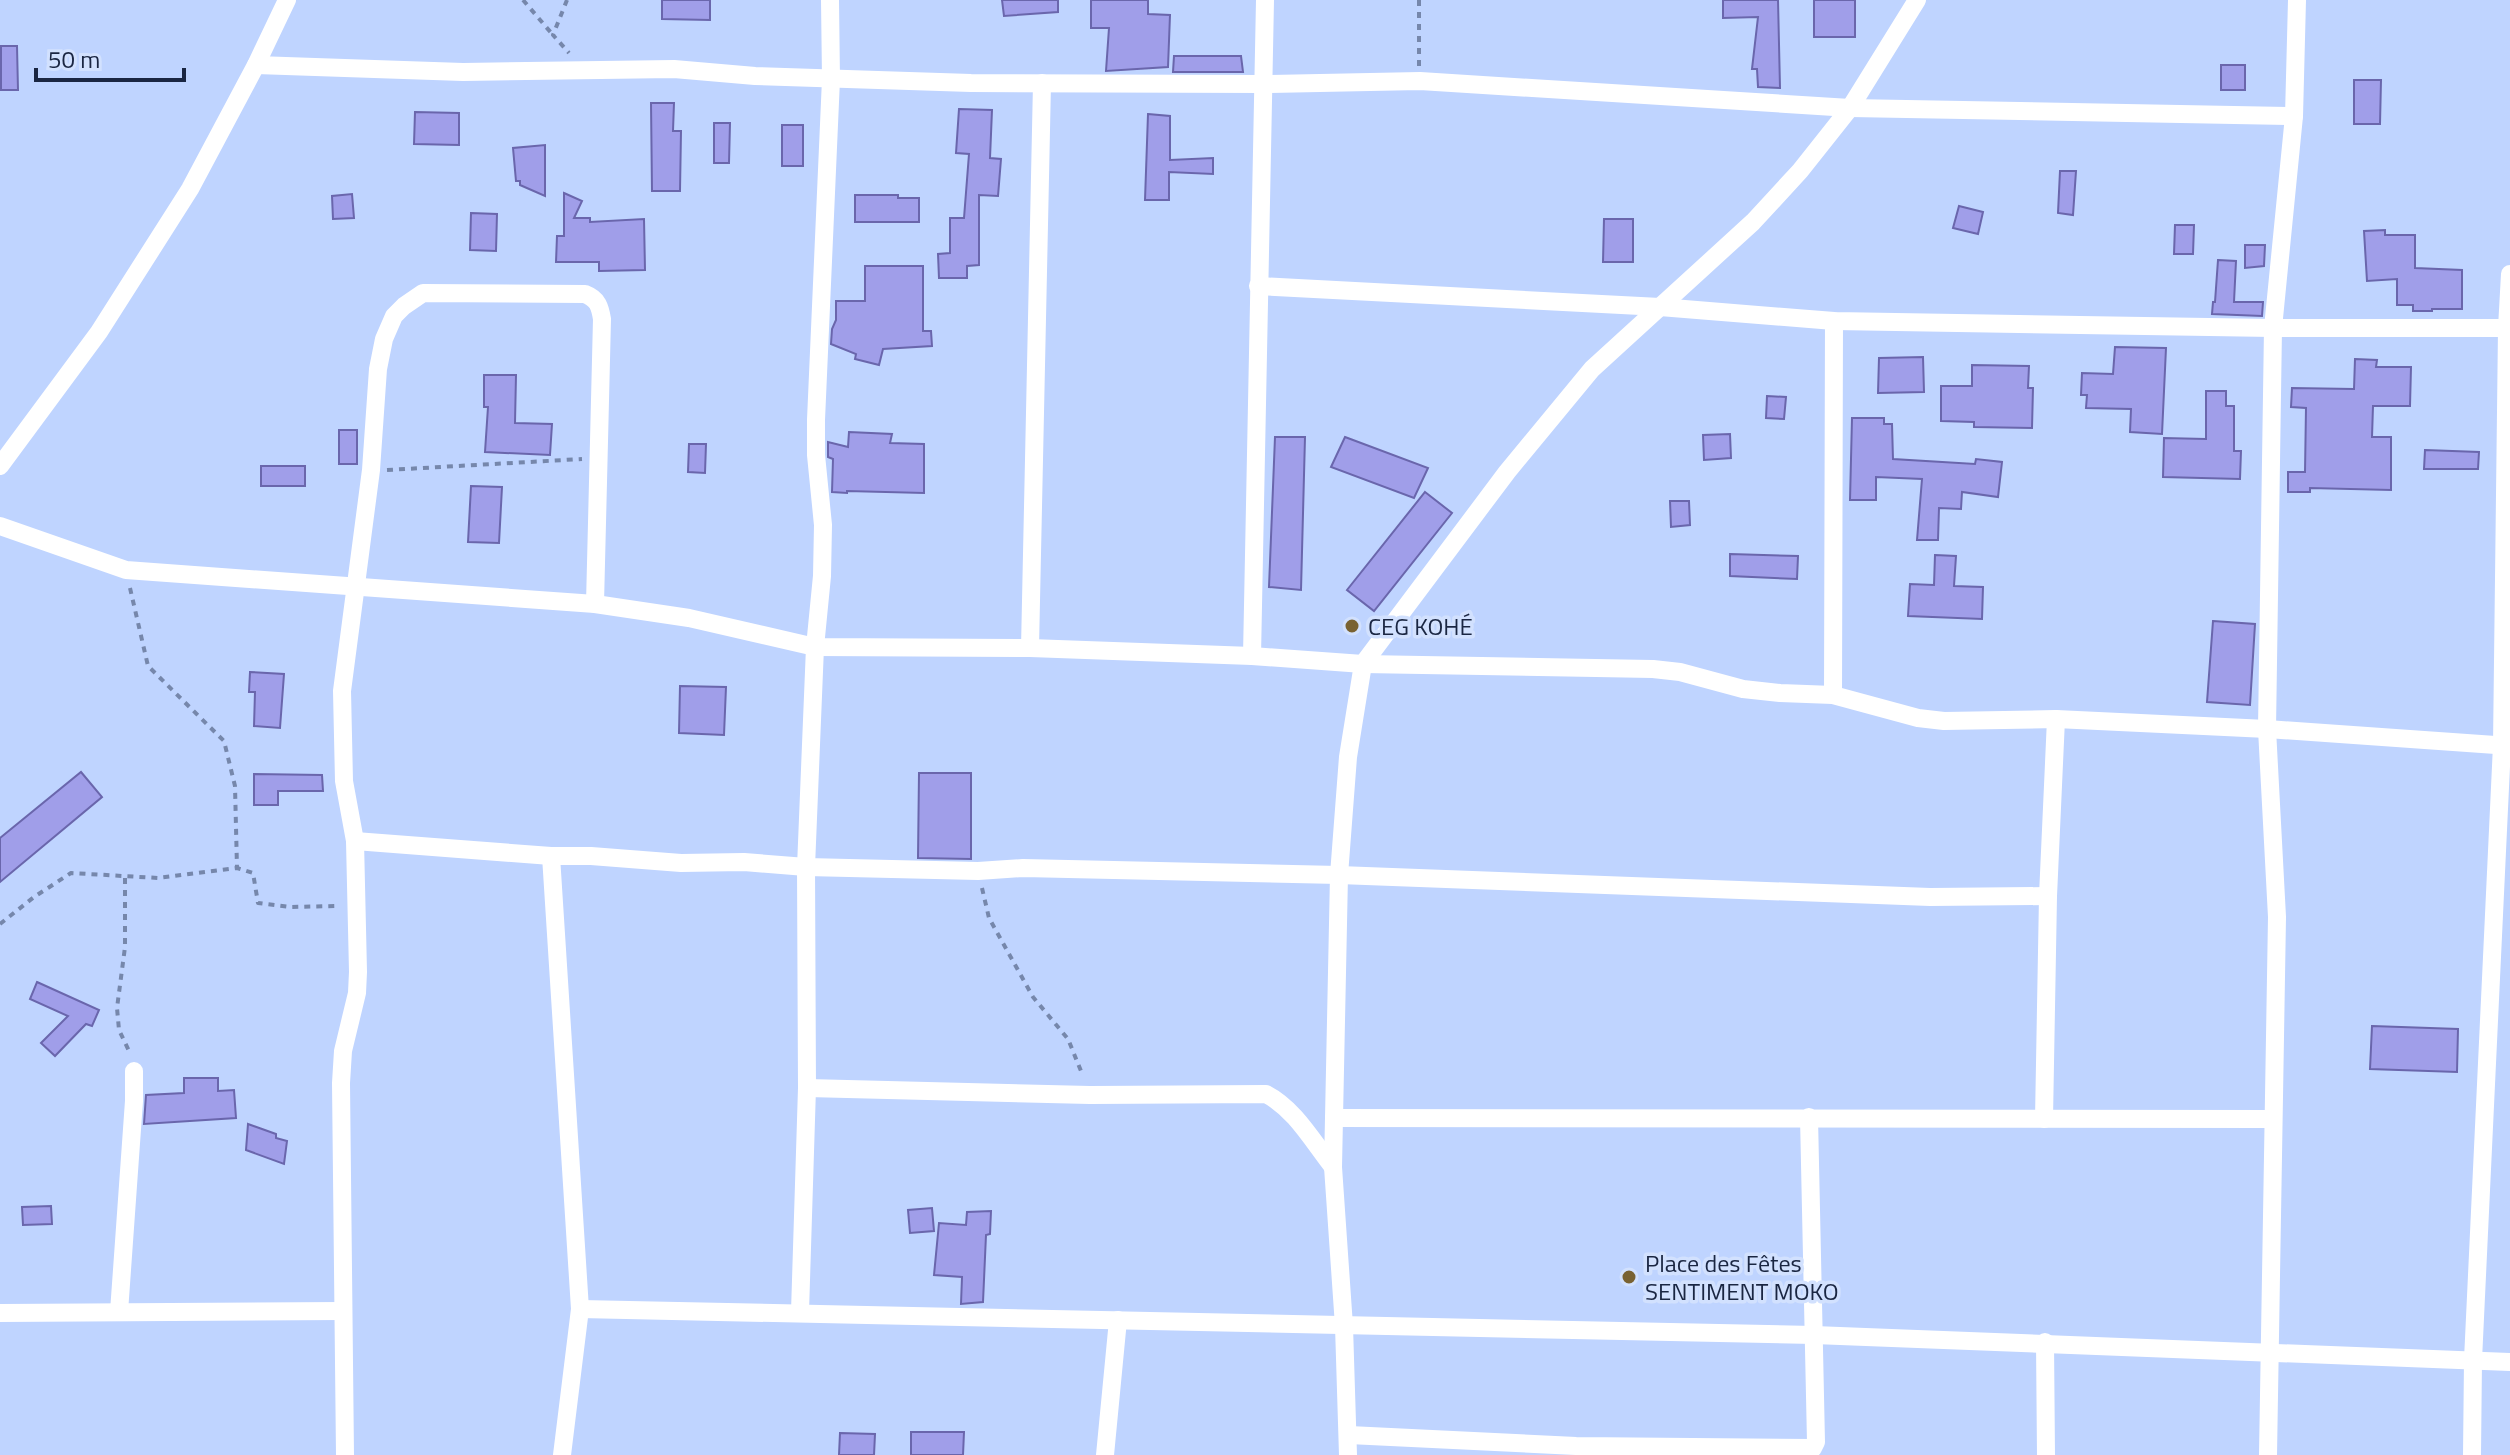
<svg xmlns="http://www.w3.org/2000/svg" width="2510" height="1455" font-family="'Titillium Web',sans-serif">
<rect width="100%" height="100%" fill="#bfd4ff"/>
<g fill="#a09ee9" stroke="#6a66ac" stroke-width="2">
<path d="M662,0H710V20L662,19Z"/>
<path d="M1002,0H1058V12L1004,16Z"/>
<path d="M1091,0H1148V14L1170,15L1168,67L1106,71L1109,28H1091Z"/>
<path d="M1723,0H1778L1780,88L1758,87L1757,69H1752L1758,17L1723,18Z"/>
<rect x="1814" y="0" width="41" height="37"/>
<path d="M1,46H17L18,90H1Z"/>
<path d="M1174,56H1241L1243,72H1173Z"/>
<rect x="2221" y="65" width="24" height="25"/>
<path d="M2354,80H2381L2380,124H2354Z"/>
<path d="M651,103H674L673,131H681L680,191H652Z"/>
<path d="M959,109L992,110L990,158L1001,159L998,196L979,195V265L967,266V278H939L938,254L950,253V218H964L969,154L956,153Z"/>
<path d="M415,112L459,113V145L414,144Z"/>
<path d="M1148,114L1170,116V160L1213,158V174L1169,172V200H1145Z"/>
<path d="M714,123H730L729,163H714Z"/>
<rect x="782" y="125" width="21" height="41"/>
<path d="M545,145V196L520,185V181H516L513,148Z"/>
<path d="M2060,171H2076L2073,215L2058,213Z"/>
<path d="M564,193L582,201L574,218H590V222L644,219L645,270L599,271V262H556L557,236H564Z"/>
<path d="M352,194L354,218L333,219L332,196Z"/>
<path d="M855,195H898V198H919V222H855Z"/>
<path d="M1959,206L1983,212L1978,234L1953,228Z"/>
<path d="M471,213L497,214L496,251L470,250Z"/>
<path d="M1604,219H1633V262H1603Z"/>
<path d="M2175,225H2194L2193,254H2174Z"/>
<path d="M2385,230V235H2415V268L2462,270V309H2432V311H2413V305H2397V279L2367,281L2364,231Z"/>
<path d="M2245,245H2265L2264,266L2245,268Z"/>
<path d="M2218,260L2236,261L2234,302H2263L2262,316L2212,314L2213,302H2215Z"/>
<path d="M865,266H923V331H931L932,346L883,349L879,365L855,359L856,354L831,344L832,329L836,320V301H865Z"/>
<path d="M2115,347L2166,348L2162,434L2130,432L2131,409L2086,408L2087,395H2081L2082,373L2113,374Z"/>
<path d="M1923,357L1924,392L1878,393L1879,358Z"/>
<path d="M2355,359L2377,360L2376,367H2411L2410,406H2373L2372,437H2391V490L2310,488V492H2288V472H2305L2306,408L2291,407L2292,388L2354,389Z"/>
<path d="M1972,365L2029,366L2028,388H2033L2032,428L1974,427V422L1941,421V386H1972Z"/>
<path d="M484,375H516L515,423L552,424L550,455L485,452L488,407H484Z"/>
<path d="M2206,391H2226V406H2234V451H2241L2240,479L2163,477L2164,438L2206,439Z"/>
<path d="M1767,396L1786,397L1784,419L1766,418Z"/>
<path d="M1852,418H1884V424H1892L1893,459L1975,464L1976,459L2002,462L1998,497L1962,492L1961,509L1939,508L1938,540H1917L1922,479L1876,477V500H1850Z"/>
<rect x="339" y="430" width="18" height="34"/>
<path d="M849,432L892,434L890,443L924,444V493L847,491V493L832,492L833,459L828,457V442L848,447Z"/>
<path d="M1730,434L1731,458L1704,460L1703,435Z"/>
<path d="M1275,437H1305L1301,590L1269,587Z"/>
<path d="M1345,437L1428,468L1414,498L1331,467Z"/>
<path d="M689,444H706L705,473L688,472Z"/>
<path d="M2425,450L2479,452L2478,469H2424Z"/>
<rect x="261" y="466" width="44" height="20"/>
<path d="M471,486L502,487L499,543L468,542Z"/>
<path d="M1425,492L1452,513L1374,611L1347,590Z"/>
<path d="M1670,501H1689L1690,525L1671,527Z"/>
<path d="M1730,554L1798,556L1797,579L1730,576Z"/>
<path d="M1935,555L1956,556L1954,586L1983,587L1982,619L1908,616L1910,584L1934,585Z"/>
<path d="M2213,621L2255,624L2250,705L2207,702Z"/>
<path d="M250,672L284,674L280,728L254,726L255,692H249Z"/>
<path d="M680,686L726,687L724,735L679,733Z"/>
<path d="M81,772L102,797L0,882V838Z"/>
<path d="M919,773H971V859L918,858Z"/>
<path d="M254,774L322,775L323,791H278V805H254Z"/>
<path d="M37,982L99,1010L92,1026L86,1024L55,1056L41,1043L68,1016L30,999Z"/>
<path d="M2372,1026L2458,1029L2457,1072L2370,1069Z"/>
<path d="M184,1078H218V1091L234,1090L236,1118L144,1124L146,1095L184,1093Z"/>
<path d="M248,1124L276,1134V1138L287,1141L284,1164L246,1150Z"/>
<path d="M51,1206L52,1224L23,1225L22,1207Z"/>
<path d="M932,1208L934,1231L910,1233L908,1210Z"/>
<path d="M991,1211L990,1234L986,1235L983,1302L961,1304L962,1277L934,1275L939,1223L966,1225L967,1212Z"/>
<path d="M911,1432H964L963,1455H911Z"/>
<path d="M840,1433L875,1434L874,1455H839Z"/>
</g>
<g fill="none" stroke-linecap="round" stroke-linejoin="round">
<g stroke="#7687ab" stroke-width="4" stroke-dasharray="6 6" stroke-linecap="butt">
<path d="M523,0L553,35"/>
<path d="M567,0L553,35L569,53"/>
<path d="M1419,0V66"/>
<path d="M387,470L582,459"/>
<path d="M130,588L148,666L224,741L235,786L237,868"/>
<path d="M125,878V947L117,1008L119,1030L130,1053"/>
<path d="M982,888L989,918L1033,997L1068,1039L1083,1076"/>
<path d="M0,924L34,897L71,873L158,878L237,868L253,873L258,903L290,907L338,906"/>
</g>
<g stroke="#fff" stroke-width="18">
<path d="M256,65L463,72L674,69L755,76L971,83L1264,84L1420,81L1850,108L2294,116"/>
<path d="M1258,286L1660,307L1834,321L2273,328H2507"/>
<path d="M0,466L99,332L190,189L256,65L287,0"/>
<path d="M0,526L126,570L595,604L689,618L815,647L1030,648L1252,656L1363,664L1653,669L1680,672L1743,689L1780,693L1833,695L1918,718L1944,721L2056,719L2267,729L2510,746"/>
<path d="M1030,648L1042,83"/>
<path d="M1252,656L1265,0"/>
<path d="M1833,695L1834,321"/>
<path d="M355,841L551,856H591L681,863L744,862L806,867L978,871L1023,868L1339,875L1930,897L2048,896"/>
<path d="M551,856L580,1309L562,1455"/>
<path d="M807,1088L1090,1095L1266,1094C1295,1109 1313,1142 1333,1167"/>
<path d="M1334,1118L2273,1119"/>
<path d="M2044,1119L2048,896L2056,719"/>
<path d="M580,1309L1814,1335L2510,1362"/>
<path d="M119,1312L134,1101V1071"/>
<path d="M800,1312L807,1088L806,867L815,647L822,576L823,525L816,455V420L831,79L830,0"/>
<path d="M0,1313L342,1311"/>
<path d="M2045,1342L2046,1455"/>
<path d="M1349,1435L1576,1446L1813,1448L1816,1442L1809,1117"/>
<path d="M345,1455L341,1083L343,1051L357,993L358,972L355,841L344,781L342,691L371,470L378,369L384,339L394,316L404,306L423,293L585,294C598,299 600,307 602,319L595,604"/>
<path d="M1105,1455L1118,1320"/>
<path d="M1348,1455L1344,1326L1333,1167L1334,1118L1339,875L1348,757L1363,664L1507,472L1592,369L1753,222L1800,171L1850,108L1917,0"/>
<path d="M2268,1455L2277,917L2267,729L2273,328L2294,116L2297,0"/>
<path d="M2472,1455L2473,1360L2502,745L2507,328L2510,274"/>
</g>
</g>
<g fill="#796232" stroke="#d2e1fe" stroke-width="3">
<circle cx="1352" cy="626" r="8"/>
<circle cx="1629" cy="1277" r="8"/>
</g>
<g text-anchor="middle" dominant-baseline="central" stroke-width="7" stroke-linejoin="round" paint-order="stroke">
<g font-size="24" fill="#1a2642" stroke="#d2e1fe" text-anchor="start">
<text x="1368" y="626">CEG KOHÉ</text>
<text x="1645" y="1263">Place des Fêtes<tspan x="1645" dy="28">SENTIMENT MOKO</tspan></text>
</g>
</g>
<path d="M36 68v12h148v-12" fill="none" stroke="#1a2642" stroke-width="4"/>
<text x="48" y="68" font-size="24" fill="#1a2642" stroke="#d2e1fe" stroke-width="6" paint-order="stroke">50 m</text>
</svg>
